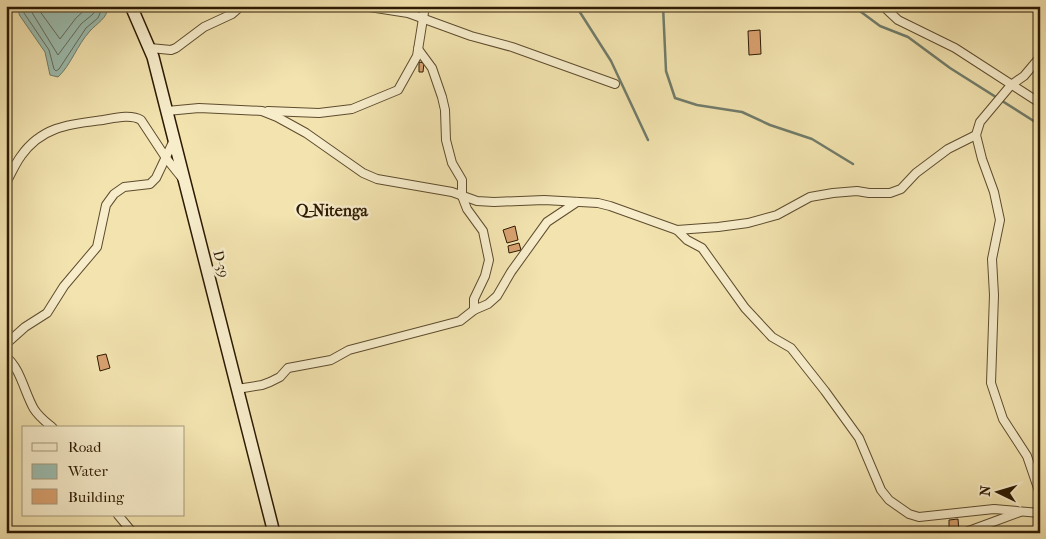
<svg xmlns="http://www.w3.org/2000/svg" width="1046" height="539" font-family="'IM FELL French Canon',serif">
<rect width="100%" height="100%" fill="#f2e3af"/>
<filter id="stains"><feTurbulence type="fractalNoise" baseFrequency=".004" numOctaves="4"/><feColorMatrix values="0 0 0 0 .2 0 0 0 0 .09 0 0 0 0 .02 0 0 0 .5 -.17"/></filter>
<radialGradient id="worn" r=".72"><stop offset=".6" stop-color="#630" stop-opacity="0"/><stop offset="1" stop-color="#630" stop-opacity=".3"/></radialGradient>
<path fill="#9cbdb0" stroke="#707c6b" d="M16,6H108C108,18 97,23 90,31C77,45 71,65 58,77L50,75L45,52L20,16Z"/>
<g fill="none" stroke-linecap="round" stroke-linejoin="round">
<g stroke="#646c5a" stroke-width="1">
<path d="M21,6L24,13L49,50L54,69L56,71L59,69L86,28L98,18L103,6"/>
<path d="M28,6L58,55L81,24L93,14L97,6"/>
<path d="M36,6L60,39L76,18L89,6"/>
</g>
<g stroke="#707c6b" stroke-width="2.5">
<path d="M576,6L611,61L648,140"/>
<path d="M663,6L666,71L675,98L697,105L742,112L770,125L812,139L853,164"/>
<path d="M853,6L880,26L908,37L950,68L1040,125"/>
</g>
</g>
<g fill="#d9a170" stroke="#2d1a03">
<path d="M760,30L761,54L749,55L748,31Z"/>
<path d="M419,62L424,63L423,72H419Z"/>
<path d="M515,226L518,240L507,243L503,230Z"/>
<path d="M519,243L521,250L509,253L508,246Z"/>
<path d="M106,354L110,368L100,371L97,356Z"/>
<path d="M958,519L959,531L949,532V520Z"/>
<path d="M938,528L940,533H930L929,532Z"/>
</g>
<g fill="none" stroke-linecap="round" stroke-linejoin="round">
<defs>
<g id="street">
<path d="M363,6L408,13L471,36L512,47L615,84"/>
<path d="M883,6L898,20L955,48L1040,103"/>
<path d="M150,48L171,50L176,48L204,27L232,14L241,6"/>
<path d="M418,49L432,68L442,97L445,110L446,140L452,163L462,180V196L467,209L483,231L489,260L485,276L474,299V310"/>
<path d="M1040,57L1024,76L1011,85L980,122L976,135L982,159L994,192L1000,220L992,259L994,295L991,383L1003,419L1027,456L1040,494"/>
<path d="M167,111L199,108L262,111L277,117L306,133L363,173L377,179L452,192L477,201L494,202L544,200L598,203L610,206L677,230L687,240L702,248L745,308L772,337L791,348L825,391L859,438L881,490L889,500L909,514L919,517L994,509L1040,513"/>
<path d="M268,111L319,113L352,109L398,90L417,56L425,6"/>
<path d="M6,183C11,174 15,164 21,156C42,126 71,124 103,120C115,118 131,114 141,120L166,158L182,178"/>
<path d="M677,230L718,227L748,223L777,215L810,197L833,193L857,191L869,193H890L901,189L916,173L948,149L976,135"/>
<path d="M6,344L25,327L47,313L64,286L97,247L106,205L114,194L124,187L150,184L156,178L174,140"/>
<path d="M6,357C20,367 25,394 34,409C39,417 46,422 53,428"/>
<path d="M237,389L262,385L270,382L280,377L288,368L331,360L349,350L460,321L474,310L488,304L497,296L511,272L547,222L577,202"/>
<path d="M118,515L133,533"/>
<path d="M963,533L1020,512"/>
</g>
<path id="secondary" d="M131,6L153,57L274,533"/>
</defs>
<use href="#street" stroke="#5e4c2e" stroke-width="10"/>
<use href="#secondary" stroke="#2d1a03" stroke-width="14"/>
<use href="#street" stroke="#f7edcb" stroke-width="8"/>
<use href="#secondary" stroke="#f7edcb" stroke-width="11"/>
</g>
<g text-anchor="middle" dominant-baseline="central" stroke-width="5" stroke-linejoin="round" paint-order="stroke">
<g font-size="14" fill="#2d1a03" stroke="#f7edcb">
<text transform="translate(221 264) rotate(76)">D-39</text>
</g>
<g font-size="16" font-weight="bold" fill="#2d1a03" stroke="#f7edcb">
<text x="332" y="210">Q-Nitenga</text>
</g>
</g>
<rect width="1046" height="539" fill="none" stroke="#f2e3af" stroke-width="25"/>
<rect x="8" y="8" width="1031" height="524" fill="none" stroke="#2d1a03" stroke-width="2.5"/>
<rect x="12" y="12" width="1021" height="514" fill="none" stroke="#2d1a03"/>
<rect x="22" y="426" width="162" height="90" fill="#f7edcb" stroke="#a6997b"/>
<rect x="32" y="443" width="25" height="8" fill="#f7edcb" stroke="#a6997b"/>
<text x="68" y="452" font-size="15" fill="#2d1a03">Road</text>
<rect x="32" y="464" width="25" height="15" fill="#9cbdb0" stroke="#a6997b"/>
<text x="68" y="476" font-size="15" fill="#2d1a03">Water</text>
<rect x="32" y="489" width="25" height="15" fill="#d9a170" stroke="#a6997b"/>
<text x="68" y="502" font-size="15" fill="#2d1a03">Building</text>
<g transform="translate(998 492) rotate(275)" stroke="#f7edcb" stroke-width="4" paint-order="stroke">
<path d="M0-4L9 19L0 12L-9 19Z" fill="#2d1a03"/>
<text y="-8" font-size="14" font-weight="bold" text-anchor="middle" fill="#2d1a03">N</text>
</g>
<rect width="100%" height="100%" filter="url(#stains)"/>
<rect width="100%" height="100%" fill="url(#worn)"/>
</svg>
